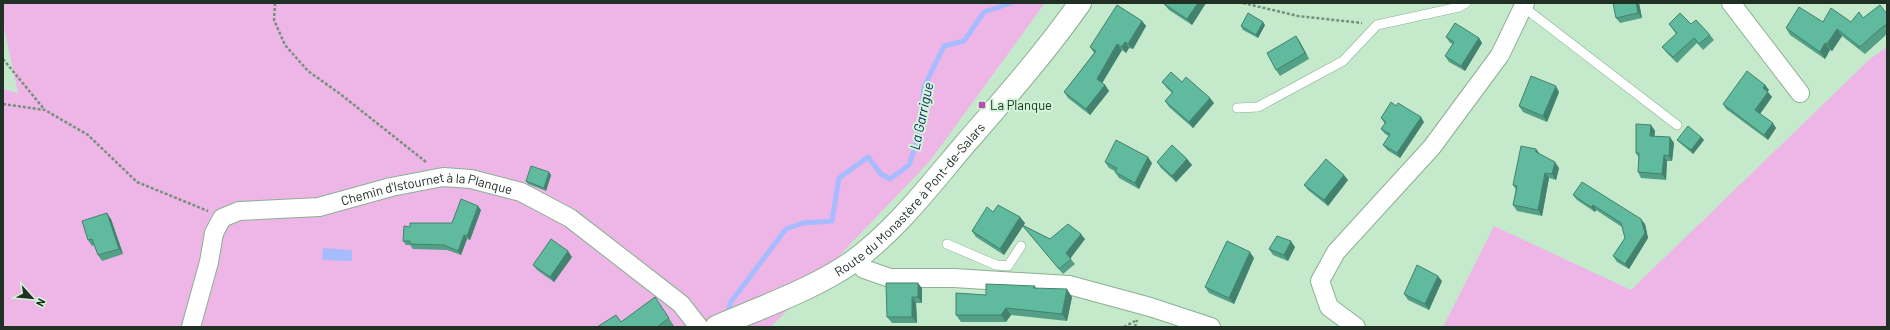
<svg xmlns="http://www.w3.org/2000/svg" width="1890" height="330" font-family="Barlow,sans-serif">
<rect width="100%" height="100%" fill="#c4eacb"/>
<g fill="#eeb5e7">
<path d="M3,3H1045L930,161L771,327H3V89L18,93L3,23Z"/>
<path d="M1887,47V327H1443L1494,226L1631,290L1870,59Z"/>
</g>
<path fill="#a7bcfe" d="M323,248L352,250V261L322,260Z"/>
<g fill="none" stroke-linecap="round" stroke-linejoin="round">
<path stroke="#a7bcfe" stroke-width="5" d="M728,316L730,303L786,229L803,223L832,221L839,178L868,157L881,174L890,179L909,165L919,135L924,87L944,46L964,41L984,12L1011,3"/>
<defs>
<g id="service">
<path d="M1521,5L1677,125"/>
<path d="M1237,108L1258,107L1343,61L1377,25L1459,7L1466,3"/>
<path d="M947,244L996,265L1008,266L1021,246"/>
</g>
<g id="minor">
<path d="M1731,3L1800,93"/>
<path d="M854,260L864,269L890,278H954L1069,285L1150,307L1211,327"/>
<path id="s1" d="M191,327L209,262L214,233L222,218L239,211L319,207L391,187L443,177L471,179L521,192L570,218L681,304L699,327"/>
<path d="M1356,327L1329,307L1320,281L1336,252L1432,147L1500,55L1525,3"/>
</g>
<g id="tertiary">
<path id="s2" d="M716,327C761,307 815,289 855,260C898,228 931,184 965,144C1005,98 1045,53 1080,3"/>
</g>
</defs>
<use href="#service" stroke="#8baf92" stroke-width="10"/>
<use href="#minor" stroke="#8baf92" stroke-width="20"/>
<use href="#tertiary" stroke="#8baf92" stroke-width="24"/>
<g stroke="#76917b" stroke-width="2.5" stroke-dasharray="3 2" stroke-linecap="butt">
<path d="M275,3L274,20L285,45L308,71L339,93L426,162"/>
<path d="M1243,3L1298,16L1362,23"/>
<path d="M3,59L44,109"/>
<path d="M3,104L45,110L88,135L137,182L208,211"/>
<path d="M1124,327L1135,321"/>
<path d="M1135,327L1137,320"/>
</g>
<use href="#service" stroke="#fff" stroke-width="9"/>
<use href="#minor" stroke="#fff" stroke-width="18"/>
<use href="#tertiary" stroke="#fff" stroke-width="22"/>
</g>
<g fill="#53a087">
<path d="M1165,3H1206L1192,25L1169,10L1164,4Z"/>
<path d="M1613,3H1639L1642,18L1620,23L1616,18Z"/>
<path d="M1887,14V34L1865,54L1842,36L1832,51L1830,50L1825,59L1790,35L1786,28L1851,22L1863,18Z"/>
<path d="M1142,21L1146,26L1133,49L1129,48L1126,53L1122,50L1102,83L1105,85L1109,91L1090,115L1068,98L1064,92L1094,53L1090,47Z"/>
<path d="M1669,24H1691L1710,35L1714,40L1703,50L1697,43L1677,63L1666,52L1662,47L1676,34Z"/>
<path d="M1265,25L1258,38L1243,30L1241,26Z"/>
<path d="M1296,36L1300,42L1309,59L1280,76L1276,70Z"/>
<path d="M1446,37L1479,38L1482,43L1465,71L1449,62L1445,56L1453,44L1450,43Z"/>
<path d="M1162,82H1182L1214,103L1193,128L1169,107L1165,101L1172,93L1166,87Z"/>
<path d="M1765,85L1769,90L1767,92L1772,97L1760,114L1776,128L1768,140L1726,109L1723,104Z"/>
<path d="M1559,92L1547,122L1523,112L1519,106Z"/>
<path d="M1381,118L1424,122L1400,158L1387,150L1383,145L1389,136L1385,134L1381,129L1385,124Z"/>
<path d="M1651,125L1655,131L1654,136L1674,143L1672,161H1667L1666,180L1641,178L1638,172L1639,158L1636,153Z"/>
<path d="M1701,137L1704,140L1693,154L1680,143L1677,140Z"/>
<path d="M1540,154L1559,168L1556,180L1549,178L1542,216L1517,211L1513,205L1516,190L1513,185Z"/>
<path d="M1187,159L1192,165L1176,182L1161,168L1157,162Z"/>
<path d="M1105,162L1152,163L1139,189L1119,178L1115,172V171L1109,168Z"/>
<path d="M551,175L546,191L528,184L526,181Z"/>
<path d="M1348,180L1328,206L1308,190L1304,185Z"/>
<path d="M1573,195L1645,224L1648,238L1629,269L1617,262L1613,256L1625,238L1622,227L1596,210L1595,212L1577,200Z"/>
<path d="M481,210L470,240L467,239L461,255L447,250L413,249L410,245H406L403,241L410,227L452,223Z"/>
<path d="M993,212L1025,223L1023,225L1050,239H1085L1070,258L1075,264L1063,274L1023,226L1004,255L976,237L972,231Z"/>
<path d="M111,219L123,254L102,261L98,255L94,245L92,246L88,240Z"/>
<path d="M1295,247L1288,261L1273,255L1269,249Z"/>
<path d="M572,257L554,282L537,270L533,265Z"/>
<path d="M1254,258L1234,304L1209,293L1205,287Z"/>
<path d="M1442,281L1429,310L1408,300L1404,294Z"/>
<path d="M1035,286L1036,288L1072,297L1067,321L1011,315L1006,322H961L956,315Z"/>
<path d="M922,288V303H916L917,323H892L887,317Z"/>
<path d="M655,297L674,326L672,327H597L621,322Z"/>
</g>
<g fill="#43826e">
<path d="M1198,3H1206L1192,25L1187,19Z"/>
<path d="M1636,3H1639L1642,18L1638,13Z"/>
<path d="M1142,21L1146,26L1133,49L1128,44Z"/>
<path d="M1263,22L1265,25L1258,38L1256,35Z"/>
<path d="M1837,29L1842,36L1832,51L1827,44Z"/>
<path d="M1296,36L1300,42L1309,59L1305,53Z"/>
<path d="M1479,38L1482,43L1465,71L1461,66Z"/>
<path d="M1125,42L1129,48L1126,53L1122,47Z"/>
<path d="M1825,43L1830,50L1825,59L1820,52Z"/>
<path d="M1117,44L1122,50L1101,85L1097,79Z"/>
<path d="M1105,85L1109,91L1090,115L1086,109Z"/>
<path d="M1765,85L1769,90L1766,93L1763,88Z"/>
<path d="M1556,86L1559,92L1547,122L1543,116Z"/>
<path d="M1768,92L1772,97L1759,115L1755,110Z"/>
<path d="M1210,98L1214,103L1193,128L1189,122Z"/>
<path d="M1421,117L1424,122L1400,158L1397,153Z"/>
<path d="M1773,123L1776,128L1768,140L1764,135Z"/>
<path d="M1651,125L1655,131L1654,141L1650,136Z"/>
<path d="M1670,137L1674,143L1672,161L1669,156Z"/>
<path d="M1701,137L1704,140L1693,154L1691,150Z"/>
<path d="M1536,149L1540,154L1536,152Z"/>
<path d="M1664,155L1667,161L1666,180L1662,174Z"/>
<path d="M1148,157L1152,163L1139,189L1135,183Z"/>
<path d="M1187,159L1192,165L1176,182L1172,176Z"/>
<path d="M1555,162L1559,168L1556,180L1552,174Z"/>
<path d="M549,172L551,175L546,191L544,188Z"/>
<path d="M1545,173L1549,178L1542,216L1538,210Z"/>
<path d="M1344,175L1348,180L1328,206L1324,200Z"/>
<path d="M1593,205L1596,210L1595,212L1591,207Z"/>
<path d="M478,206L481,210L470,240L467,236Z"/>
<path d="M107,213L111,219L123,254L119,249Z"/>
<path d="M1020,217L1025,223L1004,255L1000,249Z"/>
<path d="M1641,219L1645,224L1648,238L1629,269L1625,264Z"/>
<path d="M1081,234L1085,239L1070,259L1066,253Z"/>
<path d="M464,235L467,239L461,255L458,251Z"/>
<path d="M1291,241L1295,247L1288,261L1284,255Z"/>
<path d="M568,251L572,257L554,282L550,277Z"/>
<path d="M1250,252L1254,258L1234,304L1229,298Z"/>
<path d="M1438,276L1442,281L1429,310L1425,304Z"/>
<path d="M918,283L922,288V303L918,297Z"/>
<path d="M1067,289L1072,297L1067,321L1062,314Z"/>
<path d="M912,297L916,303L917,323L912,317Z"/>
<path d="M1006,308L1011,315L1006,322L1001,315Z"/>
</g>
<g fill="#60ba9d" stroke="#43826e">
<path d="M1165,3H1198L1187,19L1164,4Z"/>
<path d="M1613,3H1636L1638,13L1616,18Z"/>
<path d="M1117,5L1142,21L1128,44L1125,42L1122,47L1117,44L1097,79L1105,85L1086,109L1064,92L1096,51L1090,47Z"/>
<path d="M1880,5L1887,14V24L1880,29L1860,47L1837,29L1827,44L1825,43L1820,52L1786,28L1799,7L1823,22L1831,8L1851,22L1859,12L1863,18Z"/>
<path d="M1248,13L1263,22L1256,35L1241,26Z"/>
<path d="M1680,13L1691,24L1696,20L1710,35L1699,44L1694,38L1673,57L1662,47L1677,33L1669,24Z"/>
<path d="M1455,23L1479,38L1461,66L1445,56L1454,42L1446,37Z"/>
<path d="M1296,36L1305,53L1276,70L1267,53Z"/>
<path d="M1747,71L1765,85L1763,88L1768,92L1755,110L1773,123L1764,135L1723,104Z"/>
<path d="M1171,72L1182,82L1186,77L1210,98L1189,122L1165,101L1173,92L1162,82Z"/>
<path d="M1531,76L1556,86L1543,116L1519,106Z"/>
<path d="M1391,102L1396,106L1398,103L1421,117L1397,153L1383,145L1390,134L1381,129L1386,122L1381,118Z"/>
<path d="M1636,124L1651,125L1650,136L1670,137L1669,156L1664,155L1662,174L1638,172L1639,153H1636Z"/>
<path d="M1688,126L1701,137L1691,150L1677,140Z"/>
<path d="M1116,140L1148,157L1135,183L1115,172L1117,168L1105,162Z"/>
<path d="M1172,145L1187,159L1172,176L1157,162Z"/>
<path d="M1521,146L1536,149V152L1555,162L1552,174L1545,173L1538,210L1513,205L1517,186L1513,185Z"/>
<path d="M1326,159L1344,175L1324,200L1304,185Z"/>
<path d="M531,166L549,172L544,188L526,181Z"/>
<path d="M1582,182L1641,219L1645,233L1625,264L1613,256L1625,238L1621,223L1593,205L1591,207L1573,195Z"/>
<path d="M461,199L478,206L467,236L464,235L458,251L444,245L410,244V241H403L404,226L410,227V223H452Z"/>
<path d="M998,205L1020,217L1000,249L972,231L987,207L993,212Z"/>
<path d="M107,213L119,249L98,255L92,239L88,240L82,221Z"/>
<path d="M1068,224L1081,234L1066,253L1071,259L1059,269L1022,225L1050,239Z"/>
<path d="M1277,236L1291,241L1284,255L1269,249Z"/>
<path d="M551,239L568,251L550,277L533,265Z"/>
<path d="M1227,241L1250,252L1229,298L1205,287Z"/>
<path d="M1417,265L1438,276L1425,304L1404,294Z"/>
<path d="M886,283H918V297H912V317H887Z"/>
<path d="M986,284L1035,286L1033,288L1067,289L1062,314L1006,308L1001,315H956V293L986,295Z"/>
<path d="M655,297L669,318L657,327H597L616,315L621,322Z"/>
</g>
<rect fill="#b84eb0" stroke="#d1f7d8" stroke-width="1.5" x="978" y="101" width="8" height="8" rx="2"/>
<g text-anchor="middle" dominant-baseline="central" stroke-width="4" stroke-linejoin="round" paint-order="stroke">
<g font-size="13" fill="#213024" stroke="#d1f7d8" text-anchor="start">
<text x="990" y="105">La Planque</text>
</g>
<g font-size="13" fill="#213024" stroke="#d1f7d8">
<text stroke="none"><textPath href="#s1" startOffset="323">Chemin d'Istournet à la Planque</textPath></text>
<text stroke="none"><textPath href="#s2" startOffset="236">Route du Monastère à Pont-de-Salars</textPath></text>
</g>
<g font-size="14" font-style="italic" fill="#161f68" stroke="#d1f7d8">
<text transform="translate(921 116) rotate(-78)">La Garrigue</text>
</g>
</g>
<rect width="1890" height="330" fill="none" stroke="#213024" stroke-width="8"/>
<g transform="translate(32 298) rotate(117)" stroke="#d1f7d8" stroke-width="3" paint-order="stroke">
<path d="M0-3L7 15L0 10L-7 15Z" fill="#213024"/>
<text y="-6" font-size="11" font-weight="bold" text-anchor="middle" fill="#213024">N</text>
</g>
</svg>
